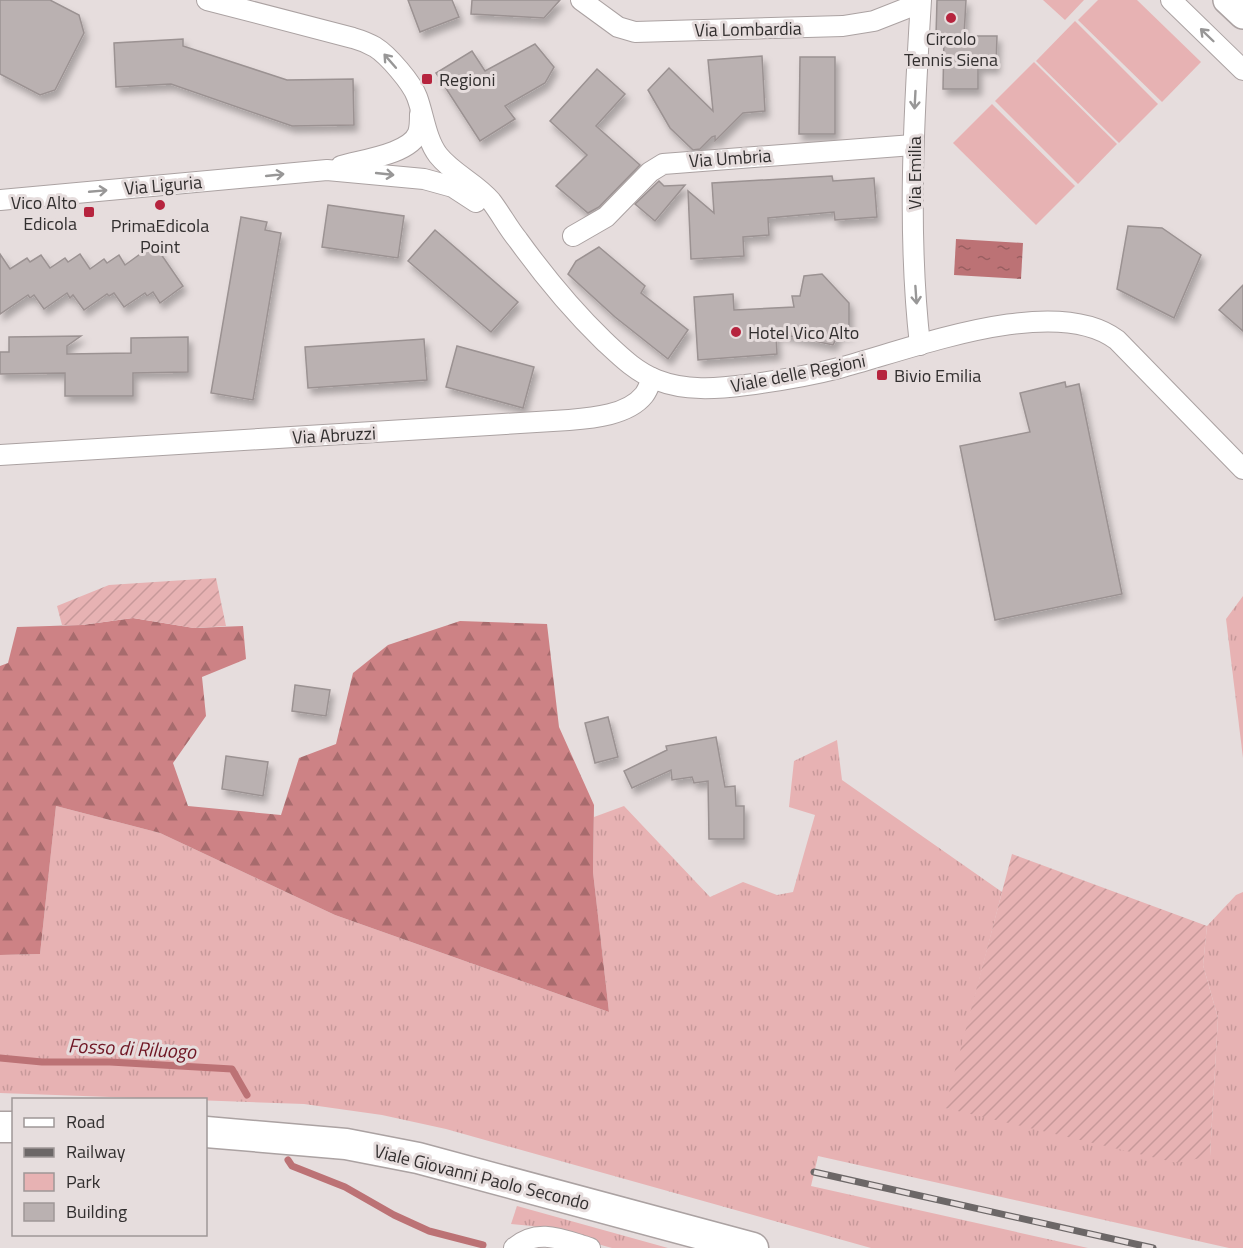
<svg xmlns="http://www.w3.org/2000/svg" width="1243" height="1248" font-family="'Titillium Web',sans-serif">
<defs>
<pattern id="grass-tufts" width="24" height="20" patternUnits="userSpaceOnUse" patternTransform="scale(1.5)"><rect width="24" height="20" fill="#e7b2b3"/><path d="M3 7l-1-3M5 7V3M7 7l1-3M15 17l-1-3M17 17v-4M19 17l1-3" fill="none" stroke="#c7999a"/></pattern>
<pattern id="forest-firs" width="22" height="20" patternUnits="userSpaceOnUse" patternTransform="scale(1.5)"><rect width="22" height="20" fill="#cd8285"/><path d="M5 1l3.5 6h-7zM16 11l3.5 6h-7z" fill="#a76b6d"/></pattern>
<pattern id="garden-furrows" width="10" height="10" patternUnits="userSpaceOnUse" patternTransform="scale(1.5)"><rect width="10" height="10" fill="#e7b2b3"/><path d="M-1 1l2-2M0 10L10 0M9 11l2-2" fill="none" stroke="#c7999a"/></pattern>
<pattern id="water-ripples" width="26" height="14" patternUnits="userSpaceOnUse" patternTransform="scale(1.5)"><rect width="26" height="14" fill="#bc7275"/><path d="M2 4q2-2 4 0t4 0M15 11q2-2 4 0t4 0" fill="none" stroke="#995e60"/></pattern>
<filter id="shadow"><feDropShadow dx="3.5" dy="6" stdDeviation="3" flood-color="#0004"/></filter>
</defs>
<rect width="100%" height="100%" fill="#e6dddd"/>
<g fill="url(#grass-tufts)">
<path d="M1243,596V758L1226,619Z"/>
<path d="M837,740L842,780L1002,892L946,1108L1210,1156L1218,1018L1203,965L1207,926L1236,895L1243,892V1248H1229L818,1156L811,1186L1088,1248H871L446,1129L382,1115L304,1104L0,1093V955L40,954L56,806L160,833L335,915L609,1012L593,872L594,817L624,806L710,897L743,882L777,895L793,892L815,815L789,807L794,761Z"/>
<path d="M517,1206L668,1248H612L532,1226L511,1224Z"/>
</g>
<path fill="url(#forest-firs)" d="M133,618L194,628L243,626L246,659L202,677L206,716L173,763L188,806L281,815L299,758L336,744L353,673L388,645L460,621L547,624L559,727L594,805L593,872L609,1012L335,915L160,833L56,806L40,954L0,955V666L8,663L17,627L82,625Z"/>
<g fill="#e7b2b3">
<path d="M1043,0H1084L1065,20Z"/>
<path d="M1098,0H1137L1201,62L1162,102L1078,20Z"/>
<path d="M1075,21L1158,104L1119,143L1036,61Z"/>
<path d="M1034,62L1117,144L1078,184L995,101Z"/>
<path d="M992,104L1075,186L1036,225L953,143Z"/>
</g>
<g fill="url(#garden-furrows)">
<path d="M216,578L226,626L194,628L133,618L82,625H62L57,606L109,585Z"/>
<path d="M1012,854L1207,926L1203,965L1218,1018L1210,1156L1177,1163L945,1108Z"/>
</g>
<path fill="url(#water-ripples)" d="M956,239L1023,243L1021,279L954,275Z"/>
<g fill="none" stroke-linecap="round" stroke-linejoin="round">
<g stroke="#bc7275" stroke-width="7">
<path d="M0,1058L42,1062H110L232,1069L247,1095"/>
<path d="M288,1160L292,1166L345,1187L394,1215L429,1231L483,1245"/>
</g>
</g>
<g fill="#bab1b1" stroke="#9b9292" stroke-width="1.5" filter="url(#shadow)">
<path d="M0,0H50L79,15L84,33L55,90L40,95L0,74Z"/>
<path d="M408,0H452L459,17L420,32Z"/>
<path d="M472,0H560L544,18L471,14Z"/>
<path d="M937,0H966L964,36H997L996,67H978V89H943L944,36H936Z"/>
<path d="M183,39V46L287,80L353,79L354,125L292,126L171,84L116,87L114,43Z"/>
<path d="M535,44L554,67L545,83L505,106L515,119L480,141L436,73L472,51L485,71Z"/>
<path d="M762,56L765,111L743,113L715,141V136L712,137L700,149L693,150L670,128L648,90L669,68L713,111L708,60Z"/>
<path d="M800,57H835V134H799Z"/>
<path d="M597,69L625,94L596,126L640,165L599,207L588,213L556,186L587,155L550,121Z"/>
<path d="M832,176L833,181L874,178L877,217L835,220L834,212L768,218L769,235L743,237L744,256L691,259L688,191L714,213L712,183Z"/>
<path d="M659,181L664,186L685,185L655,221L635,204Z"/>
<path d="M328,205L404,216L398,258L322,247Z"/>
<path d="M241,217L267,222L265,230L281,233L253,400L211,393Z"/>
<path d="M1128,226L1162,228L1201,255L1174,318L1117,289Z"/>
<path d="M435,230L518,302L491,332L408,261Z"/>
<path d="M154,244L183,286L160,303L153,292L147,296L145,293L124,307L114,293L109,296L107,294L84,310L73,295L70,298L67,293L44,309L34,295L30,298L28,295L0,314V254L10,269L27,258L30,262L41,255L50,268L65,258L68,262L80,254L90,269L104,259L107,263L119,255L125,265Z"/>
<path d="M599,247L645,286L641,293L688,330L668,359L615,317L568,274L576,261Z"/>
<path d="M822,274L849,303V334L839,333L833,345L776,333L777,354L698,360L694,297L733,294L734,310L794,307L792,296H800L804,276Z"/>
<path d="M1243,285V331L1219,310Z"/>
<path d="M81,336L67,346V354L131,353V338L188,337V372L133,373V396H65V373L0,374V352H9V337Z"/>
<path d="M424,339L427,380L308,388L305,347Z"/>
<path d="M457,346L534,367L523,408L446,387Z"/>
<path d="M1065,382L1066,387L1079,384L1122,594L995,620L960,446L1030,432L1020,393Z"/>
<path d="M295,685L330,690L326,716L292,711Z"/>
<path d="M608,717L618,757L595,763L585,723Z"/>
<path d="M716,737L725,787L735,786L736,806H744V839H709L708,781L694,783L692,777L672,780L671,770L632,788L624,771L667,750L666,746Z"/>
<path d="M226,756L268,762L263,796L222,789Z"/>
</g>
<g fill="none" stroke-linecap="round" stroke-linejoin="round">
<defs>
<g id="street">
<path d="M207,0L353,38C360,40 368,43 375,47C388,55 412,83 417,97C424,116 426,139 438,155C453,174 476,183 491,201C501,214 508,228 518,240C544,276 572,310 604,341C620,356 636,372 657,380C685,391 716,389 746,385C777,381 808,376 839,368C909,350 1054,292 1117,340L1243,469"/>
<path d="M581,0L618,27L635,32L843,26L874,21L920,3"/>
<path d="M1171,0L1243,70"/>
<path d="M341,166C361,160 410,154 418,133C420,128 420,120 420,114"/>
<path d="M0,200L327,170L424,179L453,187L476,202"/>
<path d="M573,236L606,217L650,172L663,164L913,145"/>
<path d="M920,345C907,231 914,114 921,0"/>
<path d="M0,455L569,420C593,418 628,415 644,395C648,390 650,383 652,378"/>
<path d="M514,1248C538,1227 563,1240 590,1248"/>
</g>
<path id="secondary" d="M1227,0L1243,15"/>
<g id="primary">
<path d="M0,1127H14"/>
<path d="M206,1132L346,1144L418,1158L753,1248"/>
</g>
</defs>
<use href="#street" stroke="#aba2a2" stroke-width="22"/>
<use href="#secondary" stroke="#aba2a2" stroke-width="30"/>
<use href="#primary" stroke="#aba2a2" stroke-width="33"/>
<use href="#street" stroke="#fff" stroke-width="20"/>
<use href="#secondary" stroke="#fff" stroke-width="27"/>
<use href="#primary" stroke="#fff" stroke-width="30"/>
<defs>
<path id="rail" d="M814,1172L1153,1248"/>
</defs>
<use href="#rail" stroke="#6c6767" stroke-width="7"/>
<use href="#rail" stroke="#e6dddd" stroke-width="4.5" stroke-dasharray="14" stroke-linecap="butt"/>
</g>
<defs><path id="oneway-shaft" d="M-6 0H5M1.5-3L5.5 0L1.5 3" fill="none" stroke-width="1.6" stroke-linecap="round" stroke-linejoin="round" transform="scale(1.5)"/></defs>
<g stroke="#989797">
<use href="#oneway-shaft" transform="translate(1207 35) rotate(-136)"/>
<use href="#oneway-shaft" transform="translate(390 61) rotate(-131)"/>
<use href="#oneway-shaft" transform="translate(915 100) rotate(93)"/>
<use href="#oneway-shaft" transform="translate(385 174) rotate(6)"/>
<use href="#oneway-shaft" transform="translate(275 175) rotate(-6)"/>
<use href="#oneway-shaft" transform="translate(98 191) rotate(-5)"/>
<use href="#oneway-shaft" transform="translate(916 295) rotate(86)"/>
</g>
<g fill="#b6243e" stroke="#e6dddd" stroke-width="2">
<circle cx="951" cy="18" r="6"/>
<rect x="421" y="73" width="12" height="12" rx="3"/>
<circle cx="160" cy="205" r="6"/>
<rect x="83" y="206" width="12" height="12" rx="3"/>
<circle cx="736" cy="332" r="6"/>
<rect x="876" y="369" width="12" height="12" rx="3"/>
</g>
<g text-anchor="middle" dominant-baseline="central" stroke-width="6" stroke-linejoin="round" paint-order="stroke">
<g font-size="18" fill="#322f2f" stroke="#e6dddd">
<text transform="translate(748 29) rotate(-1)">Via Lombardia</text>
<text transform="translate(730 158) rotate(-4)">Via Umbria</text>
<text transform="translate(914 173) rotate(-90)">Via Emilia</text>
<text transform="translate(163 185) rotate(-5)">Via Liguria</text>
<text transform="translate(798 373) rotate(-11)">Viale delle Regioni</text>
<text transform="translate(334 435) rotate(-3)">Via Abruzzi</text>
<text transform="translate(482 1177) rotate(14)">Viale Giovanni Paolo Secondo</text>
</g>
<g font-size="18" fill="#322f2f" stroke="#e6dddd" text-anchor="start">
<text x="951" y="38" text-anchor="middle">Circolo<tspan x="951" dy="21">Tennis Siena</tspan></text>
<text x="439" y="79">Regioni</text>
<text x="77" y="202" text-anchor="end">Vico Alto<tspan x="77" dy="21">Edicola</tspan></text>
<text x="160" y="225" text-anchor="middle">PrimaEdicola<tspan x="160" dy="21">Point</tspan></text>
<text x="748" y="332">Hotel Vico Alto</text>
<text x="894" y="375">Bivio Emilia</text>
</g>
<g font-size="20" font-style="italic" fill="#701725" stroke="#e6dddd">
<text transform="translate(132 1048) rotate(3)">Fosso di Riluogo</text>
</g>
</g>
<rect x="12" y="1098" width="195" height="138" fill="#e6dddd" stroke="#9e9797" stroke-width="1.5"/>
<rect x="24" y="1118" width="30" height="9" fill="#ffffff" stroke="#9e9797" stroke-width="1.5"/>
<text x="66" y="1128" font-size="18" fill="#322f2f">Road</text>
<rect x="24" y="1148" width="30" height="9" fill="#6c6767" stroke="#9e9797" stroke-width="1.5"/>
<text x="66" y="1158" font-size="18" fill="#322f2f">Railway</text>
<rect x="24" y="1173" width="30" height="18" fill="#e7b2b3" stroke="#9e9797" stroke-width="1.5"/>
<text x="66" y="1188" font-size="18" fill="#322f2f">Park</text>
<rect x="24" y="1203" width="30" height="18" fill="#bab1b1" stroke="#9e9797" stroke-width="1.5"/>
<text x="66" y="1218" font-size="18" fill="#322f2f">Building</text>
</svg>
